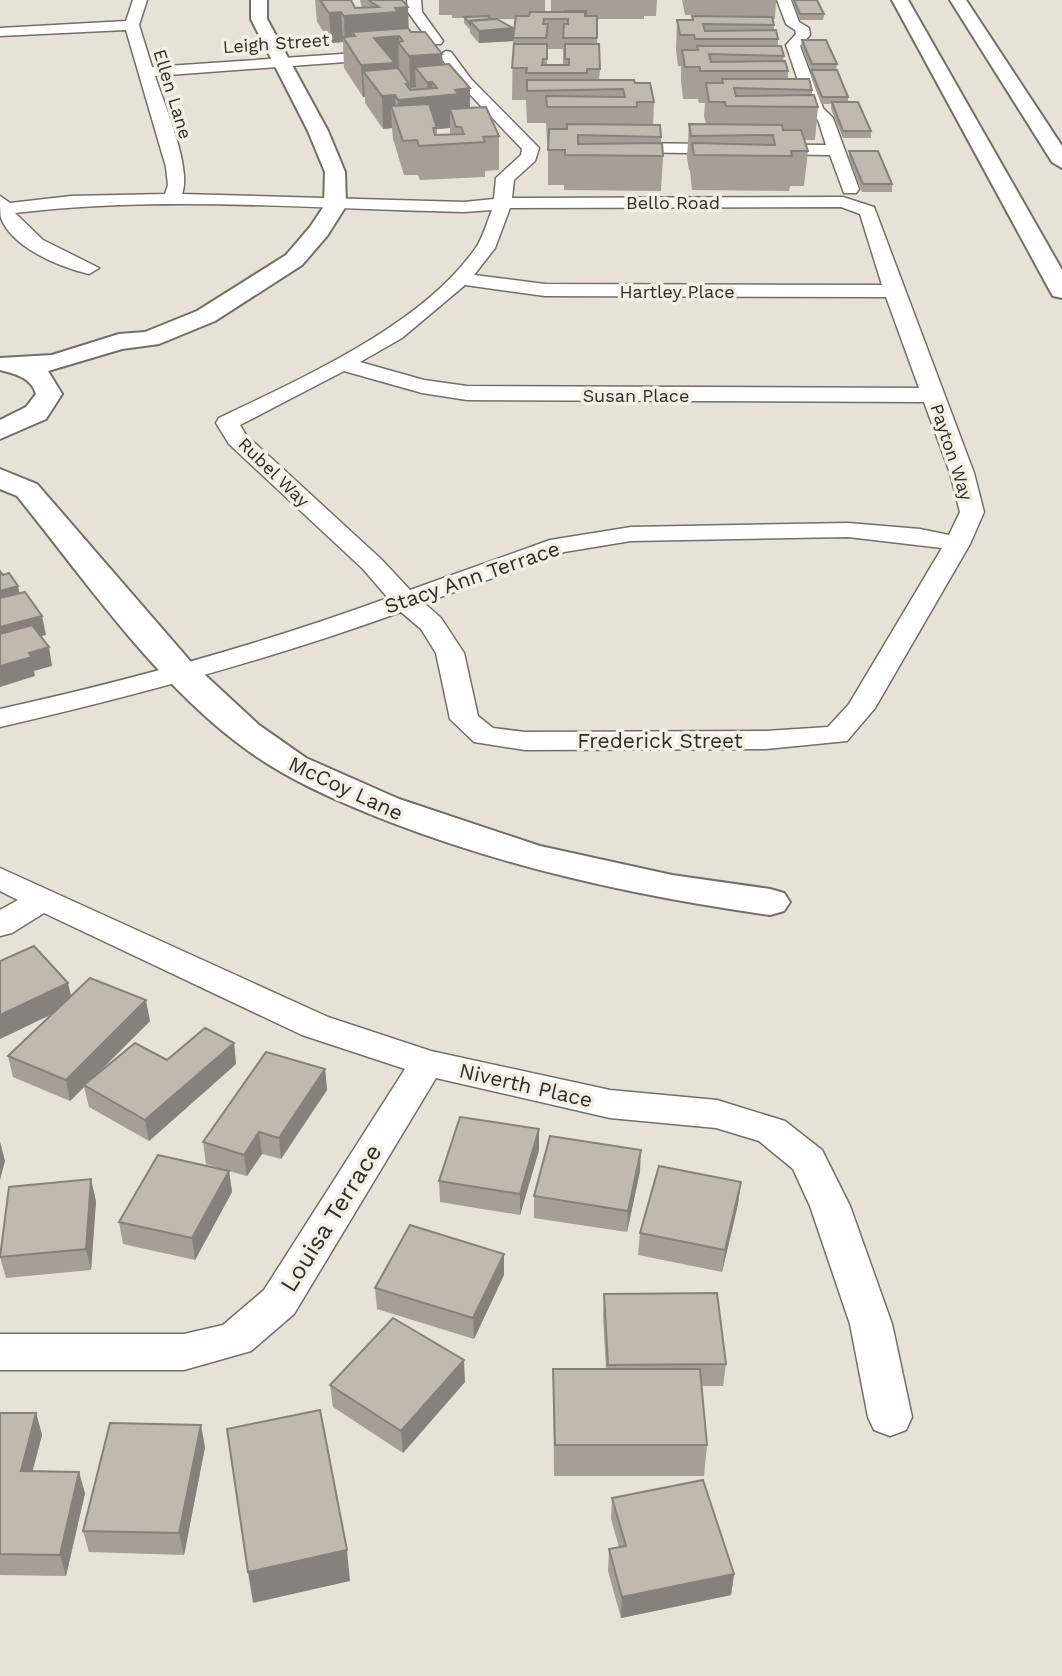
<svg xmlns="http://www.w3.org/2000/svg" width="1062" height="1676" font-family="'Work Sans',sans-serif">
<rect width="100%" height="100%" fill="#e7e1d7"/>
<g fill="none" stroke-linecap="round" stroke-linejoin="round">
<defs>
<g id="street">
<path d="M133,0H147L139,25L152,67L386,51L393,55L386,59L155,76C164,104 192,168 182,194L464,202L494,199L496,178L521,155L522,149L461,85L439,55L446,51L451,52L471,79L539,148L535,161L514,180L512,198L843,197L874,207L974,473L984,512L970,544L875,708L847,741L766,749L525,750L474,742L450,719L436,653L421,629L401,612C271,659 135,696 0,727V709C131,680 262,644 388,598L363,569L229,444L216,423L219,418C302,378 421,326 475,249C483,238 487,222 492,210L464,212C315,209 163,195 15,213L43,240L99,268L89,274C60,267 12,248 1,218C0,212 0,202 0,196L10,203L71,196L165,194L168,185L166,167L126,30L0,36V28L126,21ZM841,207L860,214L882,285L545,284L474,275L495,248L510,208ZM465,285L545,296L886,297L919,388L467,386L424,380L360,362L402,338ZM344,371L422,393L467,400L924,402L950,473L960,512L949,535L920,529L848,523L631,527L550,540L410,590L381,559L246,435L240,425ZM848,537L942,548L849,704L828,727L766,731L525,732L493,728L478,716L464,653L441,618L424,603L564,552L631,541Z"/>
<path d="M407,0H421L422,12L443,41L441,44H431L408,12Z"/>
<path d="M777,0H791L799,22L809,28L810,35L800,46L823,108L833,118L859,189L856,193H844L830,155L614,152V144L620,143L826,145L818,120L808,110L786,45L796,34L795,30L786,24Z"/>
<path d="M0,868L328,1017L431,1051L610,1090L717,1100L785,1121L822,1150L850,1206L892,1324L912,1417L906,1430L890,1436L874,1430L868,1417L850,1324L810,1206L793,1169L759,1141L716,1128L610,1118L436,1078L294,1314L251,1351L184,1370H0V1334H184L223,1325L264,1290L405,1069L302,1035L44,913L12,933L0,936V910L18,900L0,891Z"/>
</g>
<g id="secondary">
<path d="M251,0H267V19L328,131L345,172L346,206L327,236L302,265L215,321L159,344L122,349L48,371L62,394L46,419L0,439V420L26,407L36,394C31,377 15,374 0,370V358L52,355L119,334L145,332L197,311L286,255L310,227L324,206L325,172L308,131L251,19Z"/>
<path d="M0,469L37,484L191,662L259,725L306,758L399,799L540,846L672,875L770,889L784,893L790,902L784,911L770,915C640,897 512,869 390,822C335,800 282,778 235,741C149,674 85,580 17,496L0,489Z"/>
</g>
<g id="highway">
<path d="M892,0H908L1062,270V298L1053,296L1050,291Z"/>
<path d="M950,0H966L1062,146V168L1052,162Z"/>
</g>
</defs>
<use href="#street" stroke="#746f66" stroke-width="3"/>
<use href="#secondary" stroke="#746f66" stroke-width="4"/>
<use href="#highway" stroke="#746f66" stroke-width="4"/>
<use href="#street" fill="#fff" fill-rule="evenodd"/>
<use href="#secondary" fill="#fff" fill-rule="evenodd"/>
<use href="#highway" fill="#fff" fill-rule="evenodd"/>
</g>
<g fill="#a69e97" fill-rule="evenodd">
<path d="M315,0H351L355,8H362L360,0H402L409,29L411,32L442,54L443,64L470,88V108L499,136V170L485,171V177L420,180L418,175H404L393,139L392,128L383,129L365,103V97H363L344,68L343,42L331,43L317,22ZM450,128V134L437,135V129Z"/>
<path d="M439,0H545V12H551V0H657L656,16H644V19H597V44L600,69L599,80L635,83L654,102L653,125L661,137V143L663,156L661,191L564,190V185H548V141H547L546,123H527L526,100H512L513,41L479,43L470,33V30L464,23V18H452V15H439ZM491,19H515L513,38ZM547,49H563V65H547Z"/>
<path d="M682,0H776L775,19H772L774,25V30L778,39V46L784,56L783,61L788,71V79L812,90V95L818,107L815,140H804L808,151L804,186H790L789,191L692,190L690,170H689L687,158L689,124H706L704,116L705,103H699L698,99H683L681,81V66H678L676,50L677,20H692V16H698L697,15H685Z"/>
<path d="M792,0H817L824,14L823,20H800Z"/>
<path d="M802,40L837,64L836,70L848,97V102L871,131V138H843L831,109V104H821L811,77V70L801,46Z"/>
<path d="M849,151L892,184V192H862L849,158Z"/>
<path d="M71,996L150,1021L94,1077L234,1043L236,1064L149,1141L89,1107L84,1087L70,1101L13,1077L8,1056L52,1014L0,1039Z"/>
<path d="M325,1069L327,1090L281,1159L262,1154L247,1176L229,1171L232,1192L195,1260L123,1244L119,1222L226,1170L206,1164L203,1142Z"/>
<path d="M539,1150L520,1215L440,1202L439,1181Z"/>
<path d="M640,1171L627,1232L534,1218V1196Z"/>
<path d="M741,1182L738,1204L722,1272L638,1255L640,1233Z"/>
<path d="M96,1201L91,1270L6,1278L0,1257Z"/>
<path d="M504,1254V1275L474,1339L377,1309L375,1288Z"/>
<path d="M604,1294L726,1364L723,1386H701L707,1445L704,1476H554L553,1369H606L603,1316Z"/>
<path d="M465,1382L403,1453L333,1407L330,1385Z"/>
<path d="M0,1413H36L42,1435L32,1471L85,1493L66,1576L0,1575Z"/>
<path d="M205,1447L184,1555L89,1552L83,1531Z"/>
<path d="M612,1498L734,1574L731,1595L621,1618L608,1571L609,1549L619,1547L611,1519Z"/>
</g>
<g fill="#87817b">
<path d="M408,7L409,37L399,38V43L398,42L399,67H395L397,94L363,71L365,97H363L361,65L355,36L352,32L353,45L345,41L344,16Z"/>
<path d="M341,12L343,42L331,43L329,13Z"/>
<path d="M513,28V41L479,43V31Z"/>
<path d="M442,54L443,85L432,82L433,97L455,90L470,88V121L450,109V128L437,129V128L400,133L398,100L406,84H409L410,99L428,97L427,82L415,67L416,87L410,88L409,56Z"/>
<path d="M395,95L396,120L391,106L392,128L383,129L382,96Z"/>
<path d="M18,586L22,605L0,611V591Z"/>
<path d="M42,616L46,635L0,647V627Z"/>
<path d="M49,647L52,666L34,671L35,676L0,687V666L29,653Z"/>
<path d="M68,983L73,1004L0,1039V1015Z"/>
<path d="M146,1000L150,1021L70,1101L66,1080Z"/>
<path d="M234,1043L236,1064L149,1141L145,1120Z"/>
<path d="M325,1069L327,1090L281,1159L279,1138Z"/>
<path d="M539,1129V1150L520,1215V1194Z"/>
<path d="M259,1132L262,1154L247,1176L244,1155Z"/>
<path d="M0,1141L5,1161L0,1180Z"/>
<path d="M641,1150L640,1171L627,1232L628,1211Z"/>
<path d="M229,1171L232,1192L195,1260L192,1238Z"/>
<path d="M91,1179L96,1201L91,1270L86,1249Z"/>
<path d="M741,1182L738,1204L722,1272L725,1250Z"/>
<path d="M504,1254V1275L474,1339L473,1318Z"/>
<path d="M464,1360L465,1382L403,1453L401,1431Z"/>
<path d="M36,1413L42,1435L27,1493L21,1471Z"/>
<path d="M201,1425L205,1447L184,1555L179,1533Z"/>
<path d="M79,1472L85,1493L66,1576L60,1555Z"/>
<path d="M347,1550L350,1581L253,1603L248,1572Z"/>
<path d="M734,1574L731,1595L621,1618L622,1597Z"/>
</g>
<g fill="#c1b8b0" stroke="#87817b" stroke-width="2">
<path d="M320,0H351L355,8L379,7L371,2L369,0H402L408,7L395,8L398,12L344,16L341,12L329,13Z"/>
<path d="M794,0H817L824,14H800Z"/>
<path d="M565,11H586V16H585V12H565Z"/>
<path d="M530,12H585V16H597V38H563L564,24H568V19H544L543,24H548L546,38H513L516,16H529Z"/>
<path d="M488,16L491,19L470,21V24L464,17Z"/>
<path d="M692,16L772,17L774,25L703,24L705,31L776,30L778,39H695L694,35H680L677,20H693Z"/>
<path d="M497,19L513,28L479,31L470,21Z"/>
<path d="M408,28L411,32H425L442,54L409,56L398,42L403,41L399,36L374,38L395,63L361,65L343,37L355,36L352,32Z"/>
<path d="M802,40H826L837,64H812Z"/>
<path d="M514,44H547V59H543L542,65H569V59H565V44H599L600,69H587V73H526L527,68H512Z"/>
<path d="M697,46H781L784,56L709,54L711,62L785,61L788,71H700V67H685L682,50H698Z"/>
<path d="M449,64L470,88L455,90L459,94L398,100L395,95L382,96L363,71L398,68L409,84H406L410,90L437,88L432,82H427L415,67Z"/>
<path d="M811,70H837L848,97H822Z"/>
<path d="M722,79H809L812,90L734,88L736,96L814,95L818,107L726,106L725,102H709L706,83H723Z"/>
<path d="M527,80H634L635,83H650L654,102H637V107H547L546,96L625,97L623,89L527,91Z"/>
<path d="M832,102H858L871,131H843Z"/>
<path d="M429,104L437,128H433L435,135L464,134L461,127H456L450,109L486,107L499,136L483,137L485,142L419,146L417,140L403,141L391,106Z"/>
<path d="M567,124L660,125L661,137L578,135V144L662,143L663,156L565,155V150H548L549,129H567Z"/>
<path d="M689,124L782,125L783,130H801L808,151H791L792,156L694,155L692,143L775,145L773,135L691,136Z"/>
<path d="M849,151H878L892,184H863Z"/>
<path d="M0,571L3,575L9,573L18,586L0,591Z"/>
<path d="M25,592L42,616L0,627V598Z"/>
<path d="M32,625L49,647L29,653L32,657L0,666V634Z"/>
<path d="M34,946L68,983L0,1015V961Z"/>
<path d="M90,978L146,1000L66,1080L8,1056Z"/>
<path d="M205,1028L234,1043L145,1120L84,1085L135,1043L167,1060Z"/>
<path d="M266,1052L325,1069L279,1138L259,1132L244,1155L203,1142Z"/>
<path d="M460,1117L539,1129L520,1194L439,1181Z"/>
<path d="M550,1136L641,1150L628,1211L534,1196Z"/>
<path d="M158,1155L229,1171L192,1238L119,1222Z"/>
<path d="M659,1166L741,1182L725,1250L640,1233Z"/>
<path d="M91,1179L86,1249L0,1257L9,1187Z"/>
<path d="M410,1225L504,1254L473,1318L375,1288Z"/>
<path d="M717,1293L726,1364L608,1365L604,1294Z"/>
<path d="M393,1318L464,1360L401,1431L330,1385Z"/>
<path d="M553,1369H700L707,1445H555Z"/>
<path d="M320,1410L347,1550L248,1572L227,1429Z"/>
<path d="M0,1413H36L21,1471L79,1472L60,1555L0,1554Z"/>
<path d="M110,1423L201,1425L179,1533L83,1531Z"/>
<path d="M703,1480L734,1574L622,1597L609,1549L626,1546L612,1498Z"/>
</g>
<g text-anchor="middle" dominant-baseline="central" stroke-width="7" stroke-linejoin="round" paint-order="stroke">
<g font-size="18" fill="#302e2a" stroke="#f5eee4">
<text transform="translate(276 43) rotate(-4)">Leigh Street</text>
<text transform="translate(173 94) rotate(73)">Ellen Lane</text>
<text x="673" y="202">Bello Road</text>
<text x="677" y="291">Hartley Place</text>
<text x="636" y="395">Susan Place</text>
<text transform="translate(952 452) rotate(72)">Payton Way</text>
<text transform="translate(274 472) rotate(44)">Rubel Way</text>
</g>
<g font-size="21" fill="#302e2a" stroke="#f5eee4">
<text transform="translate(472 577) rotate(-19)">Stacy Ann Terrace</text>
<text x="660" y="740">Frederick Street</text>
<text transform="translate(346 788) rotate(25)">McCoy Lane</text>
<text transform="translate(526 1085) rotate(13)">Niverth Place</text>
</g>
<g font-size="24" fill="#302e2a" stroke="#f5eee4">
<text transform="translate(331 1218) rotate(-58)">Louisa Terrace</text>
</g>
</g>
</svg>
